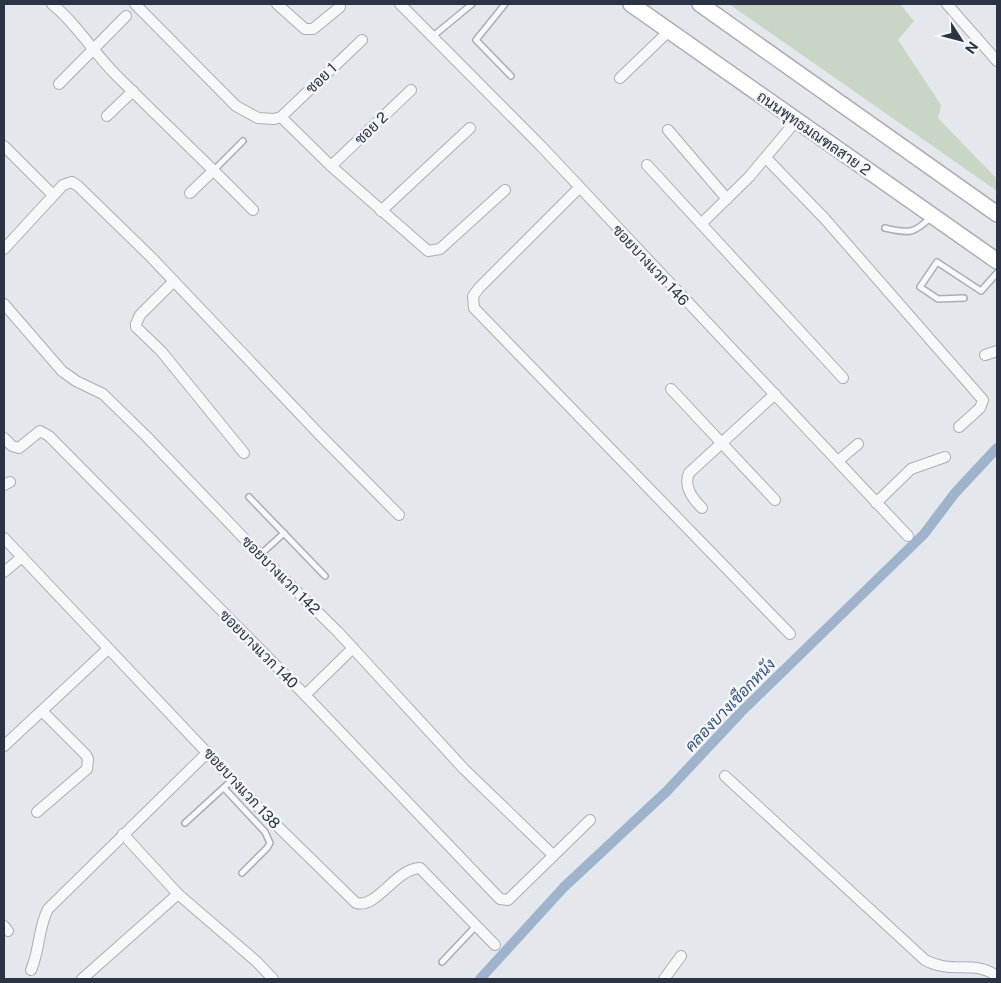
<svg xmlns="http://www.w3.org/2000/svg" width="1001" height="983" font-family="'Public Sans',Sarabun,sans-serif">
<rect width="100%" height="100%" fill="#e4e7ec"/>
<path fill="#c9d6c5" d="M729,4H900L914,21L898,40L941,105L938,118L997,179V191Z"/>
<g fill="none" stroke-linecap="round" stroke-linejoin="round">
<path stroke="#9fb4cc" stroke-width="10" d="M480,979L564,887L667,791L741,712L924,534L955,493L997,448"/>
<defs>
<g id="lane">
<path d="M505,4L476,40L511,76"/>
<path d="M432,37L472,4"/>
<path d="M214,170L243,141"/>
<path d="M885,228C908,233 913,235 931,217"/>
<path d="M964,298L938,299L920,287L937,262L981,291L997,273"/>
<path d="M249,497L325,576"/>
<path d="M260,555L284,533"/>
<path d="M224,788L265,832L270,843L267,848L242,873"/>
<path d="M185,823L232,780"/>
<path d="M442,962L476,926"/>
</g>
<g id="street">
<path d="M52,4C77,24 93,52 116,75C161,120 208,164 253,210"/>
<path d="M135,4L236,106L258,118L274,119L281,117L362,40"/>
<path d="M277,4L305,29H313L340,7"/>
<path d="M400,4L541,146L908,536"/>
<path d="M947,4L997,61"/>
<path d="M620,78L669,31"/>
<path d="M59,84L126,16"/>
<path d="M107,116L133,91"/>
<path d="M281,117L331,166L428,251L440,249L505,190"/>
<path d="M668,130L727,199"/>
<path d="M4,146L53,195"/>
<path d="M766,158L825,219L983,400L980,408L959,427"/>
<path d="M647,165L843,378"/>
<path d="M331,166L411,90"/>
<path d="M579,188L479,288L473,296L474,308L790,634"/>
<path d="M190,193L214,170"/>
<path d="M381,211L470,128"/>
<path d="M701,224L749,177L796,121"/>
<path d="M4,249L63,185L72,182L78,186L151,257L320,435L399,515"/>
<path d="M174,281L140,315L136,324V327L161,351L244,453"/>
<path d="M4,304L62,371L76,381L103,394L146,436L260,555L338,632L464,769L553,855"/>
<path d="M985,355L997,351"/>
<path d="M671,389L775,500"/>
<path d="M4,438L12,446L19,448L40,431L49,436L305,695L500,899L508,900L590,820"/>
<path d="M838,461L858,444"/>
<path d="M4,485L10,482"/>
<path d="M876,503L911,469L945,457"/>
<path d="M702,508C693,499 683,487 689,473L775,394"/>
<path d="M4,538L264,813L356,903C377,909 395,869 420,868L495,945"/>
<path d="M4,572L22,557"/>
<path d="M305,695L353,648"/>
<path d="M4,746L108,649"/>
<path d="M725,776L925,960C953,975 973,959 997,976"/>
<path d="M37,812L87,769L88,759L86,755L42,711"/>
<path d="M123,834L178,894L257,962L273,979"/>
<path d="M4,926L8,931"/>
<path d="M31,970C40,950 38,928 48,909L208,752"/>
<path d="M82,979L178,894"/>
<path d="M664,979L681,956"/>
</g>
<g id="secondary">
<path d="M631,4L997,261"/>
<path d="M700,4L997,214"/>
</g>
</defs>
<use href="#lane" stroke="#a9aeb7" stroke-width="8"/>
<use href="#street" stroke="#a9aeb7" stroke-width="12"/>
<use href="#secondary" stroke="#a9aeb7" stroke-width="18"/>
<use href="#lane" stroke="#f7f8fa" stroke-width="5"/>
<use href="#street" stroke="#f7f8fa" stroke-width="10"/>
<use href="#secondary" stroke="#fff" stroke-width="15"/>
</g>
<g text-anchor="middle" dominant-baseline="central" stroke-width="5" stroke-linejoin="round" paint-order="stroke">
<g font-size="15" fill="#2b3445" stroke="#f4f6f9">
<text transform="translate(321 78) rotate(-44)">ซอย 1</text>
<text transform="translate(371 128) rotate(-44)">ซอย 2</text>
<text transform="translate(814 133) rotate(35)">ถนนพุทธมณฑลสาย 2</text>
<text transform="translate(651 265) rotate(47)">ซอยบางแวก 146</text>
<text transform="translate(281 575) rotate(45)">ซอยบางแวก 142</text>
<text transform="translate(259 649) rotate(45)">ซอยบางแวก 140</text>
<text transform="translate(242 788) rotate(47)">ซอยบางแวก 138</text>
</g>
<g font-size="16" font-style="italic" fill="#34527a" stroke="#f4f6f9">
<text transform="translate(730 705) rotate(-46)">คลองบางเชือกหนัง</text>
</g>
</g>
<rect width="1001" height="983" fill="none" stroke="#2b3445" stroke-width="10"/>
<g transform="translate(961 40) rotate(126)" stroke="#f4f6f9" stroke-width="4" paint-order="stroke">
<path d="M0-4L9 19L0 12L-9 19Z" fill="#2b3445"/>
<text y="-8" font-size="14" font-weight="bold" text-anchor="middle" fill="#2b3445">N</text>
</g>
</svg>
